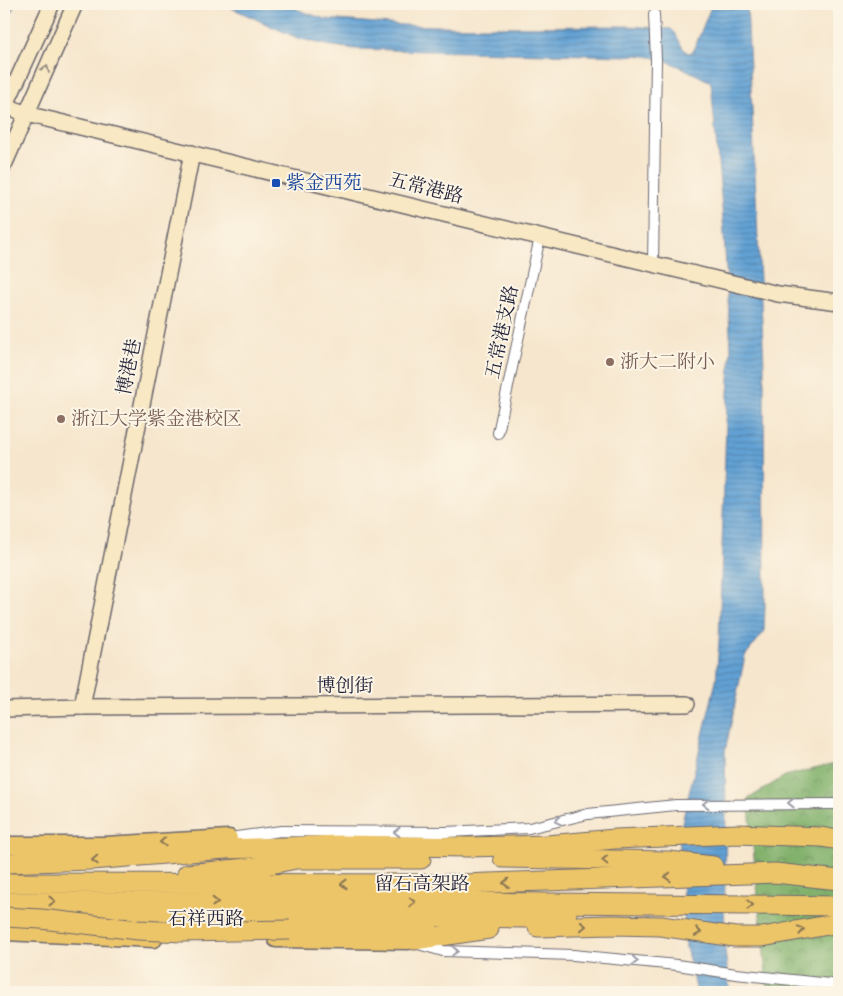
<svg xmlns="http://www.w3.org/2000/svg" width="843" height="996" font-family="Cardo,'Noto Serif SC',serif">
<defs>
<pattern id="forest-crowns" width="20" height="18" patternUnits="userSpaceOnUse" patternTransform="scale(1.25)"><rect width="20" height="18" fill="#80b06b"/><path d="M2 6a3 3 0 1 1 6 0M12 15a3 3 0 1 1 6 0" fill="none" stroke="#688f59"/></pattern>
<pattern id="water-rules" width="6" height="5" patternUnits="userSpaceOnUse" patternTransform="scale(1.25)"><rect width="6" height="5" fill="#62a1d4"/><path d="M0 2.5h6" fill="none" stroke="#5083ad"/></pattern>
</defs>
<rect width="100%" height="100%" fill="#fcf5e5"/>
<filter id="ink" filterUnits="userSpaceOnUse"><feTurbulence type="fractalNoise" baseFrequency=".02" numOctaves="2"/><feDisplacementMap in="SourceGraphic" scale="10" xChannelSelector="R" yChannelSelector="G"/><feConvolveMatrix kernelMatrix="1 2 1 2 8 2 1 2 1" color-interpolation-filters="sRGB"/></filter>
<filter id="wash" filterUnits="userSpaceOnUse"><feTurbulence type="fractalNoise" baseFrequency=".0096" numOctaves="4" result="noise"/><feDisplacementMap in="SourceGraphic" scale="20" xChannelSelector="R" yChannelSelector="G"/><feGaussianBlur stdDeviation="1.12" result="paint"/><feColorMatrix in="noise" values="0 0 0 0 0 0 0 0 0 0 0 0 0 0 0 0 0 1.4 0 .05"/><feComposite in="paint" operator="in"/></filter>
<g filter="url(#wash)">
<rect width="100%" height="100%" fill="#f6e6cd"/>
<path fill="url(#forest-crowns)" stroke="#516953" d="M839,763V992H769L767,983L748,799L785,776Z"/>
<g fill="url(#water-rules)" stroke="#426288">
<path d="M4,4H15L4,29Z"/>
<path d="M223,4H286L301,11L325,19L402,25L482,27L629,26L671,29C679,35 679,47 688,53L693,52L712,4H747L764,365L765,606L764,632L745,656L725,752L726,808L724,942L730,992H697L686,947L679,835L716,681L719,642L726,423L731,349L723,219L711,82C682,68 658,52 624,56L354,49L327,45L297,38Z"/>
</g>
</g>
<g filter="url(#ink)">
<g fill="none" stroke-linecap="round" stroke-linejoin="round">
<defs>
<g id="street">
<path d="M660,4H661"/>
<path d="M653,264L656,60L654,14"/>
<path d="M498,433L540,237"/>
<path d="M229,838L281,831L446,832L529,828L588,814L676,805L839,804"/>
<path d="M418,944L443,951L573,955L677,965L736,974L839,985"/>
</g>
<g id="secondary">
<path d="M5,105L26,114L778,294L839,302"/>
<path d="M4,109L52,4"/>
<path d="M4,165L75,4"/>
<path d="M82,707L192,153"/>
<path d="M4,709L82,707L687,704"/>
</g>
<g id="primary">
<path d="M4,845H105L229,838"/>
<path d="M4,932L154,939"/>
<path d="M276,939L408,941"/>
</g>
<g id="highway">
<path d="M503,858L669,861L713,866"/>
<path d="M4,863L91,860L226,849L341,845L468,847L547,845L615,839L738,834L821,837L839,840"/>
<path d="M187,874L256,867L296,859H421"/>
<path d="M4,883L462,884L775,873L839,880"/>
<path d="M4,902H460L839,906"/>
<path d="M73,916L289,915L527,918L567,913"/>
<path d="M538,927L611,925L661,926L735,937H762L839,923"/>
<path d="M290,930L428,929"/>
<path d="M414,940L489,929"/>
</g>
</defs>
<use href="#street" stroke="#6c676e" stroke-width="12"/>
<use href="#secondary" stroke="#6c676e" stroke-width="18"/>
<use href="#primary" stroke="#6c676e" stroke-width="19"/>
<use href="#highway" stroke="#6c676e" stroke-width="21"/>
<use href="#street" stroke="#fff" stroke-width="10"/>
<use href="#secondary" stroke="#f8e8c3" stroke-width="15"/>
<use href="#primary" stroke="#edc569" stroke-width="16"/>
<use href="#highway" stroke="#edc569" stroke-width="19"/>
<defs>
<path id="highway-bridge" d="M4,917L41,919L138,930L183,932L290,930"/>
</defs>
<use href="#highway-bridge" stroke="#6c676e" stroke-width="21" stroke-linecap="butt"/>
<use href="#highway-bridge" stroke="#edc569" stroke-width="19"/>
</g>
<defs><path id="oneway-chevron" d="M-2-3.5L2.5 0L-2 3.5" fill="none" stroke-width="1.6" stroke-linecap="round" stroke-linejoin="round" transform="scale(1.25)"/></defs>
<use stroke="#988f86" href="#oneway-chevron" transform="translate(46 69) rotate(-66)"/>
<g stroke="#9c9ca7">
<use href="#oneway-chevron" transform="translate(791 803) rotate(179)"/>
<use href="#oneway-chevron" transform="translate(706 804) rotate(179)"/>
<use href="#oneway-chevron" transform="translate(558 821) rotate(167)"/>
<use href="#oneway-chevron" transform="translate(397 832) rotate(-180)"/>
<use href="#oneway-chevron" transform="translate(455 951) rotate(2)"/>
<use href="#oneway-chevron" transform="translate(635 961) rotate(5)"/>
</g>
<g stroke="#887452">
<use href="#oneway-chevron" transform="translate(163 842) rotate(177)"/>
<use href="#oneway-chevron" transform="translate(95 860) rotate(177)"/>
<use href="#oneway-chevron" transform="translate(605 860) rotate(-179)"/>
<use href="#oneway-chevron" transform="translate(668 877) rotate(178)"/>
<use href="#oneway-chevron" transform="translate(506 883) rotate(178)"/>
<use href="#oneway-chevron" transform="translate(344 884) rotate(-180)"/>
<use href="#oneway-chevron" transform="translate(52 901)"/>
<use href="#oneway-chevron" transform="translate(215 902)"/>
<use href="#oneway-chevron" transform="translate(412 902)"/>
<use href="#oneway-chevron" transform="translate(750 905) rotate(1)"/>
<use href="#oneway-chevron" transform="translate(583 926) rotate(-1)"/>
<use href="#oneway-chevron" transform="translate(801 930) rotate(-11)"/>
<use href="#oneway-chevron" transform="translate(698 932) rotate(8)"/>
</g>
</g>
<rect fill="#1a4fb4" stroke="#fcf5e5" stroke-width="2" x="271" y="178" width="10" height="10" rx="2.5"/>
<g fill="#8d6e63" stroke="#fcf5e5" stroke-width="2">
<circle cx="610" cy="362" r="5"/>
<circle cx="61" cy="419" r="5"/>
</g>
<g text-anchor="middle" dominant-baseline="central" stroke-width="4" stroke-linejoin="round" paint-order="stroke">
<g font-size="19" fill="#164399" stroke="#fcf5e5" text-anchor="start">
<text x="286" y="183">紫金西苑</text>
</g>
<g font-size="19" fill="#22223b" stroke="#fcf5e5">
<text transform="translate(426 188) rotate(14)">五常港路</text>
<text transform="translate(502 332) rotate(-78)">五常港支路</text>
<text transform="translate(129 367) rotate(-79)">博港巷</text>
<text x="345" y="686">博创街</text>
<text x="422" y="884">留石高架路</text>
<text x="206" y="919">石祥西路</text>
</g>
<g font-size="19" fill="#785e54" stroke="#fcf5e5" text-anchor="start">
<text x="620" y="362">浙大二附小</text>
<text x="71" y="419">浙江大学紫金港校区</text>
</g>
</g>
<rect width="843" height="996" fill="none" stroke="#fcf5e5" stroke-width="20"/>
</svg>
